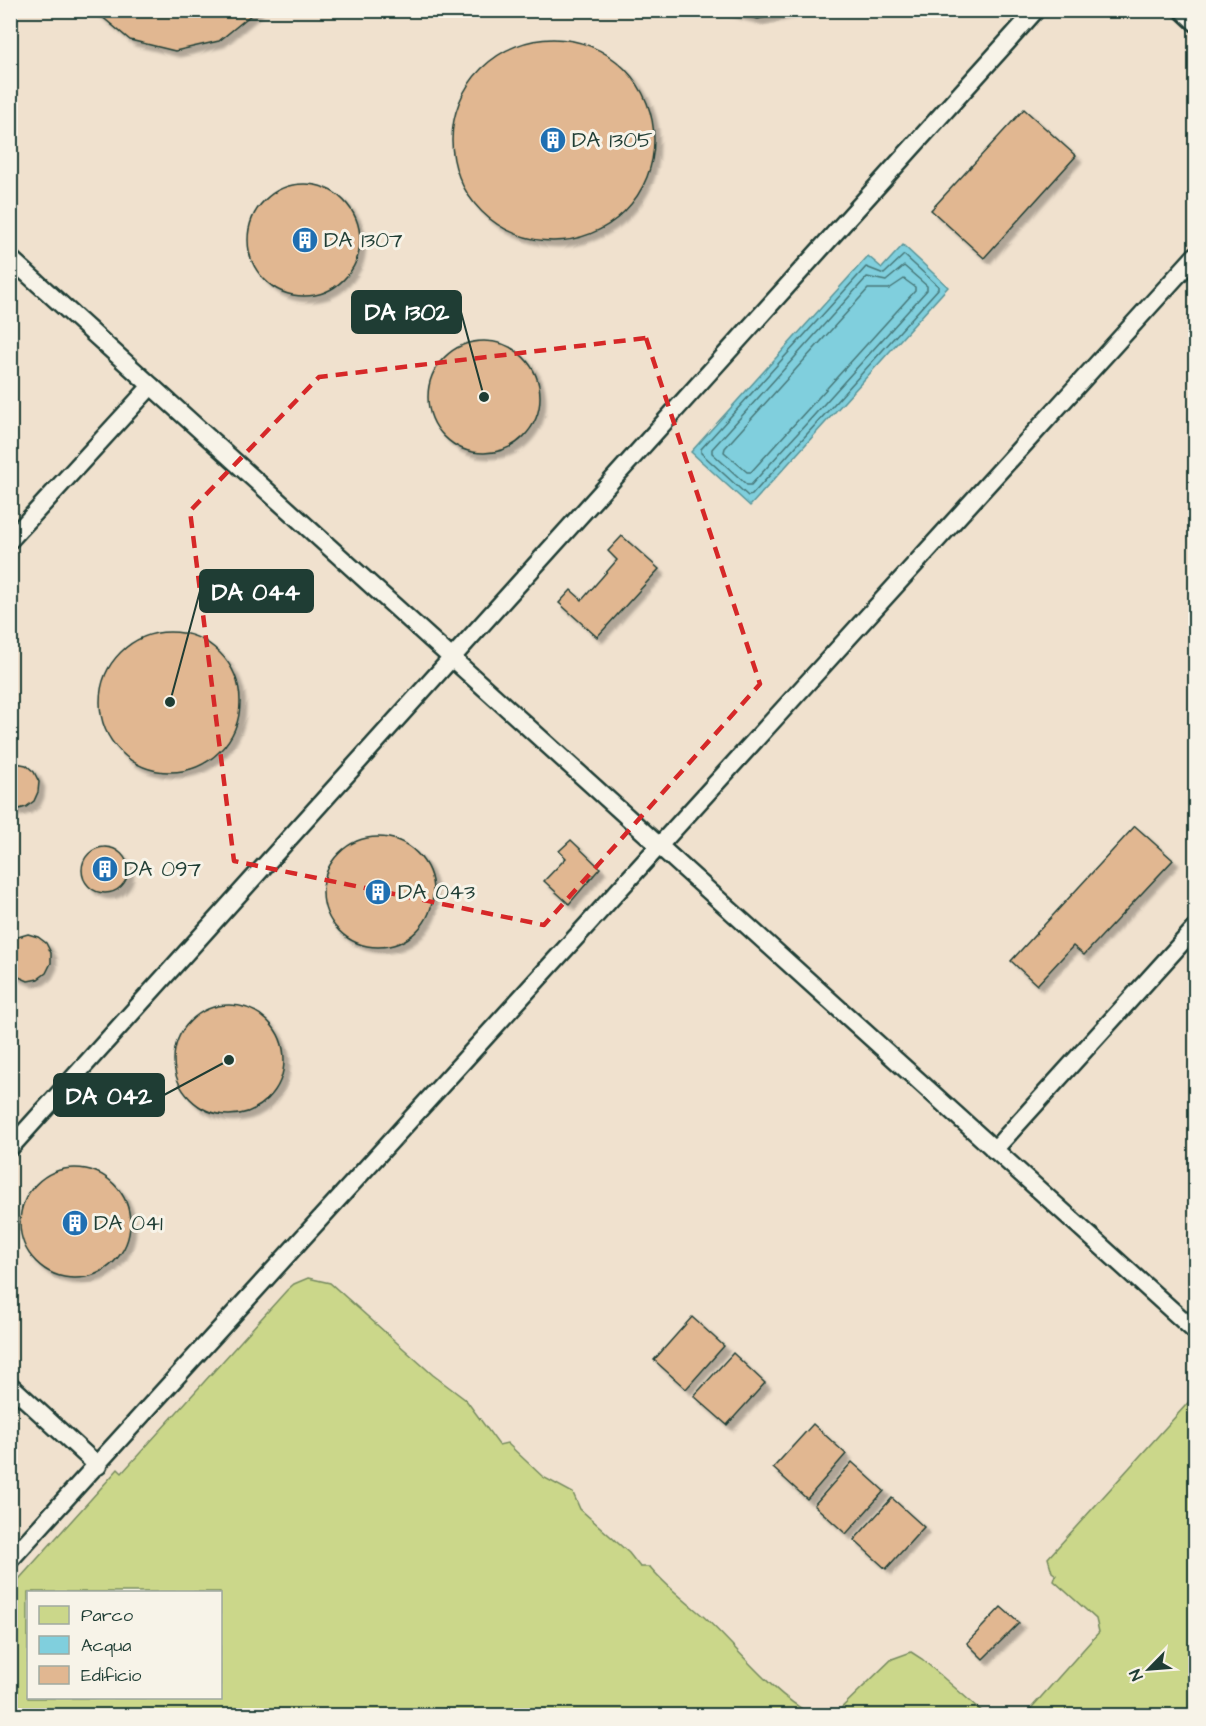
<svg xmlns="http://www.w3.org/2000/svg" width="1206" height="1726" font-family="'Architects Daughter',sans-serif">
<defs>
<filter id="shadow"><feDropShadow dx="5.5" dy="5.5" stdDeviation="1.5" flood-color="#0004"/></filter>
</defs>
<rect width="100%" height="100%" fill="#f7f3e8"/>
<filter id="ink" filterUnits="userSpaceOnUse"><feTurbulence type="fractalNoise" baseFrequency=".0167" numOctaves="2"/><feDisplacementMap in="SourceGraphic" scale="12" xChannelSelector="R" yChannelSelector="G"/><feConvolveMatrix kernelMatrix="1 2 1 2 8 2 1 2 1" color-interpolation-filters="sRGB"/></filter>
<g filter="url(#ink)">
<path fill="#f0e1ce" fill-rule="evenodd" d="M11,11H1195V1715L11,1716ZM28,1592H220V1698H28Z"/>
<g fill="#cbd78a" stroke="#758a5f" stroke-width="1.5" fill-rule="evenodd">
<path d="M308,1278L330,1283L433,1375L466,1400L499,1445L507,1443L543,1477L573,1493L580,1509L629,1553L640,1567H650C665,1585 684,1600 703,1616C739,1649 769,1691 812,1715H11V1588L118,1469L122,1473L287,1290L294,1284ZM28,1592H220V1698H28Z"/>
<path d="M1195,1395V1715H1025L1099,1632L1096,1619L1054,1581L1056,1575L1052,1572L1048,1558Z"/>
<path d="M911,1652L922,1659L986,1715H834L892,1659Z"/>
</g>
<path fill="#80cfdd" stroke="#599599" stroke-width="1.5" d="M903,245L948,287L750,506L691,452L868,256L882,268Z"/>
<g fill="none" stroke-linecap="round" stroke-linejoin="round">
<g stroke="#467778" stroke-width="1.5">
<path d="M904,255L938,286V289L752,495L748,496L701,453V449L866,267L884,274Z"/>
<path d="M904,266L927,286V290L751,485H747L712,453V449L867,277L886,281Z"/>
<path d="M904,279L915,287V291L751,472H747L724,452L725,448L868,289H889Z"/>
</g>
</g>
<g fill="#e1b791" stroke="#1f3d34" stroke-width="1.5" filter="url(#shadow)">
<path d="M257,10L219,41L175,51L130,40L94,10Z"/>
<path d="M723,10H798L758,19Z"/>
<circle cx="553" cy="140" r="101"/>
<path d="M1024,109L1076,156L984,258L931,210Z"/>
<circle cx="304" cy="240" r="56"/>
<circle cx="484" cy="397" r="56"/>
<path d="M622,536L659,569L597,637L559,603L571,590L582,600L617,560L608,551Z"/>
<circle cx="170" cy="702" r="70"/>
<path d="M16,763L26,765L34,772L39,782L38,792L34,801L26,807L16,810L10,808V764Z"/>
<path d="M1135,826L1173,860L1084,955L1073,946L1037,985L1011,961Z"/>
<circle cx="378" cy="892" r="55"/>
<path d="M571,840L600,868L569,904L544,881L566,858L559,851Z"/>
<circle cx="105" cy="870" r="23"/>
<path d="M28,934L38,937L46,943L51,953V963L46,973L38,979L28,981L10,973V942L18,937Z"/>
<circle cx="229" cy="1060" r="55"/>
<circle cx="75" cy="1223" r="55"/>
<path d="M692,1317L724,1346L686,1389L654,1360Z"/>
<path d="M733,1353L765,1383L727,1425L694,1396Z"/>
<path d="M813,1424L846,1454L807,1499L773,1468Z"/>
<path d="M852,1462L884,1491L846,1534L814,1505Z"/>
<path d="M892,1498L924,1527L886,1569L854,1540Z"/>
<path d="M1001,1607L1019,1623L983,1659L967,1643Z"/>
</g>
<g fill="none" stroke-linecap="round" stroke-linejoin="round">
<defs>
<g id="service">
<path d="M1182,10L1196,23"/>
<path d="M10,258L1196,1332"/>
<path d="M10,540L151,386"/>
<path d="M10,1148L1036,10"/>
<path d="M994,1150L1196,927"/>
<path d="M10,1385L98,1466"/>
<path d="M10,1560L1196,255"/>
</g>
</defs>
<use href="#service" stroke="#1f3d34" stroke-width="21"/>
<use href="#service" stroke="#f7f3e8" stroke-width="16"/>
</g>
</g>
<path fill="none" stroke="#d62828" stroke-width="4.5" stroke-dasharray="12 8" stroke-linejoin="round" d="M646,338L760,684L544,925L234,861L190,511L319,377Z"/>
<defs>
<symbol id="building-disc" viewBox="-11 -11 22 22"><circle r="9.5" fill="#1f6fb2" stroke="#f7f3e8"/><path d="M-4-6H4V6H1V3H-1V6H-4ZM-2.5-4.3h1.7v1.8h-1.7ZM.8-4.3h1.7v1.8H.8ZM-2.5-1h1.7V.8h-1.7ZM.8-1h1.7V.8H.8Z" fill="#fff"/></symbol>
</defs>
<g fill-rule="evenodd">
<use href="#building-disc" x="538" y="125" width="30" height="30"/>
<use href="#building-disc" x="290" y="225" width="30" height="30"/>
<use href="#building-disc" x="90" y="854" width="30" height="30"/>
<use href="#building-disc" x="363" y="877" width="30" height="30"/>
<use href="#building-disc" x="60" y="1208" width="30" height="30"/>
</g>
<g text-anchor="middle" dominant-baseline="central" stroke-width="6" stroke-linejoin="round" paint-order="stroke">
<g font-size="22" fill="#1f3d34" stroke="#f7f3e8" text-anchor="start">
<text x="572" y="140">DA 1305</text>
<text x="324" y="240">DA 1307</text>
<text x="124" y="869">DA 097</text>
<text x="398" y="892">DA 043</text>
<text x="94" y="1223">DA 041</text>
</g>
</g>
<path fill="none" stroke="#1f3d34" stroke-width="2" d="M484 397L461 312M170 702L200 591M229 1060L164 1095"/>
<g fill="#1f3d34" stroke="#f7f3e8" stroke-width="2">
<circle cx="484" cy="397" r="6"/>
<circle cx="170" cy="702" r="6"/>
<circle cx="229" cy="1060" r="6"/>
</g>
<g fill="#1f3d34" stroke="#1f3d34" stroke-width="2">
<rect x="352" y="291" width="109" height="42" rx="6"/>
<rect x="200" y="570" width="113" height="42" rx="6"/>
<rect x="54" y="1074" width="110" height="42" rx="6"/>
</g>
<g font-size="24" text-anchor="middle" font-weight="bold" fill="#fff">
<text x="407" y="320">DA 1302</text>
<text x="256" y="600">DA 044</text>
<text x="109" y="1104">DA 042</text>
</g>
<rect width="1206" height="1726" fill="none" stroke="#f7f3e8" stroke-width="36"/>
<rect x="18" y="18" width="1170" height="1690" fill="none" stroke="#1f3d34" stroke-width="2" filter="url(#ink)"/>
<rect x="27" y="1591" width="195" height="108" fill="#f7f3e8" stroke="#a1aaa0" stroke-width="1.5"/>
<rect x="39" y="1606" width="30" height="18" fill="#cbd78a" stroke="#a1aaa0" stroke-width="1.5"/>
<text x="81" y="1621" font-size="18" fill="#1f3d34">Parco</text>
<rect x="39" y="1636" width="30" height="18" fill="#80cfdd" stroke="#a1aaa0" stroke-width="1.5"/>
<text x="81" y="1651" font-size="18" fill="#1f3d34">Acqua</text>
<rect x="39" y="1666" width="30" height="18" fill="#e1b791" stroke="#a1aaa0" stroke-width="1.5"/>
<text x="81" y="1681" font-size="18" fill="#1f3d34">Edificio</text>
<g transform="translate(1149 1669) rotate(245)" stroke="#f7f3e8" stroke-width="4.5" paint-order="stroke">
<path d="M0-4.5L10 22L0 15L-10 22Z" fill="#1f3d34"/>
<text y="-9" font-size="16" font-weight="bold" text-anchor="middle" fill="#1f3d34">N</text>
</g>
</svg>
